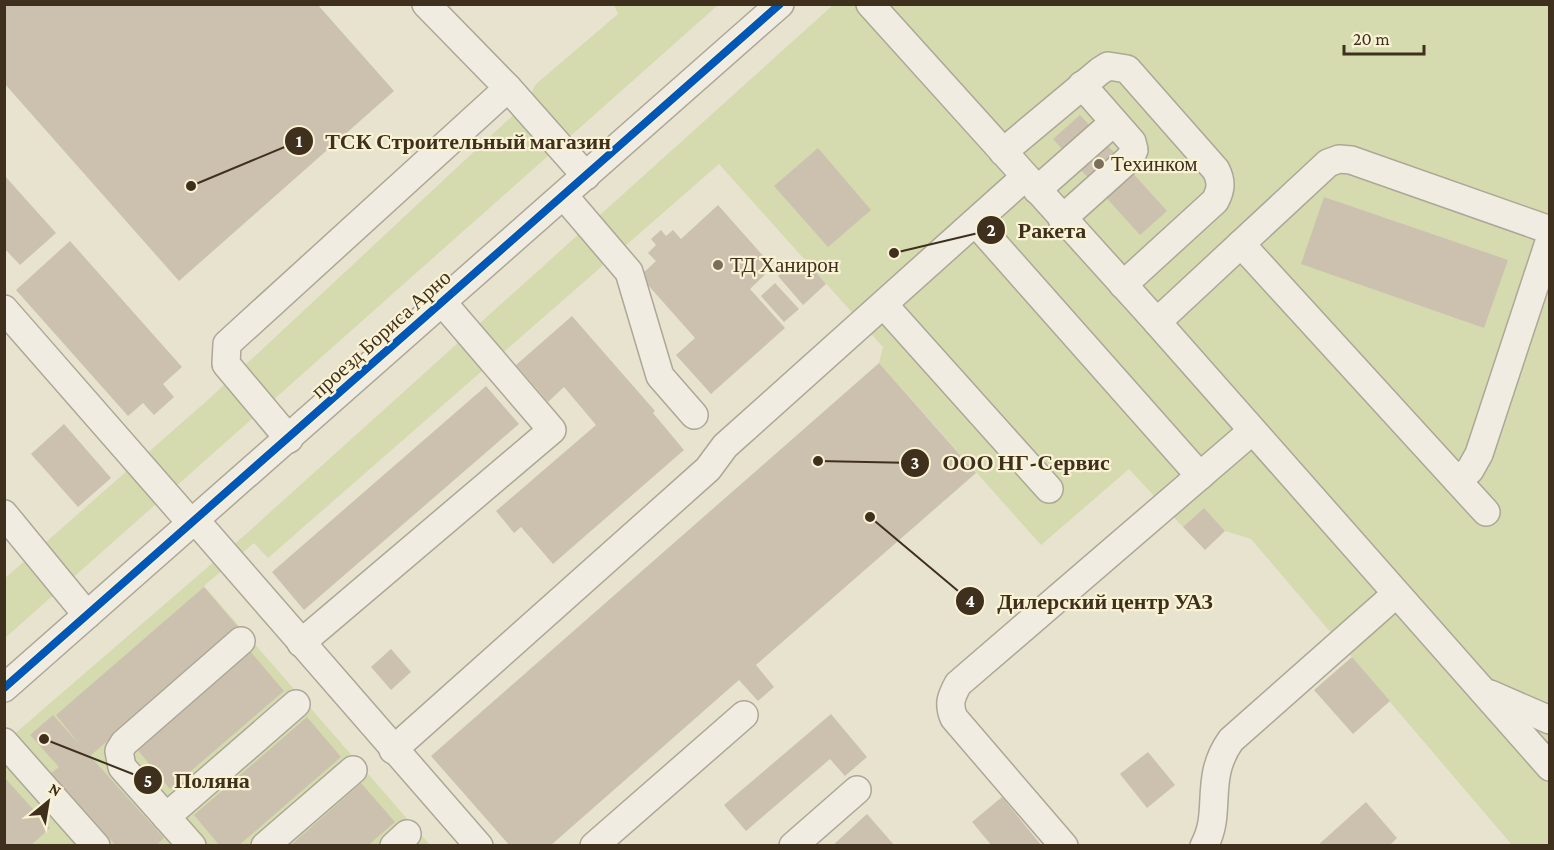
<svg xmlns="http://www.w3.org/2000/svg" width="1554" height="850" font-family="'Crimson Pro',serif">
<rect width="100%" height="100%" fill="#e8e3ce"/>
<g fill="#d5daaf">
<path d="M614,5H718L5,638L4,579L210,398L524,105L536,84L618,14Z"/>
<path d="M833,5H1549V845H1512L1251,539L1225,531L1204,508L1183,527L1129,469L1041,545L879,363L883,347L719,164L268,558L254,543L204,586L430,845H5L4,743L246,534Z"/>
</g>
<g fill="#ccc1af">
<path d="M4,5H318L394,91L179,281L4,83Z"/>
<path d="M1080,115L1167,211L1140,235L1053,139Z"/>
<path d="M818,148L871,210L828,247L774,186Z"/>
<path d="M4,175L56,233L20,265L4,248Z"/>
<path d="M1324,197L1508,260L1484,328L1301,264Z"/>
<path d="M718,205L773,267L750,289L785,328L711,394L676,355L695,338L640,276L656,261L648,253L656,245L651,239L661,230L666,236L673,230L681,239Z"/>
<path d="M70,241L182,367L163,384L174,397L154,415L143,403L128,416L16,290Z"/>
<path d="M793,263L801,273L810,265L826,284L803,305L778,276Z"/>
<path d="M775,283L799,309L784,322L761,296Z"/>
<path d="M572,316L655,411L653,413L684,450L553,564L521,527L514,533L496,511L596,425L564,387L548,402L516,365Z"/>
<path d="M879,363L976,473L756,665L774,687L758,701L739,680L550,846H510L431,756Z"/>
<path d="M486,386L519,424L304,610L272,572Z"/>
<path d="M64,424L111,478L78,507L31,454Z"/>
<path d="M1204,508L1225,531L1205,550L1183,527Z"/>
<path d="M204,587L239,628L90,756L164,838L156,846H116L51,773L59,767L30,735L53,715L81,746L56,715Z"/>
<path d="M391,649L411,672L391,690L371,667Z"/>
<path d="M250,651L284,691L170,789L136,748Z"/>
<path d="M1352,657L1390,701L1353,734L1314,690Z"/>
<path d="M831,714L867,757L845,776L830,759L746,831L724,805Z"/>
<path d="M307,717L341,757L238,846H220L194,815Z"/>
<path d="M1148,752L1175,785L1147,808L1120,774Z"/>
<path d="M4,777L50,828L30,846H4Z"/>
<path d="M361,783L395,822L367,846H290Z"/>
<path d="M1002,797L1042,846H992L972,822Z"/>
<path d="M1366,802L1397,838L1389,846H1317Z"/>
<path d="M867,814L895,846H832Z"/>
</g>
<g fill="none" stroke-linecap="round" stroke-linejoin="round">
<defs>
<g id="minor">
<path d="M426,4L508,88L586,176"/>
<path d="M870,4L1157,322L1328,163L1339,159L1351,160L1550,230"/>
<path d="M1003,152L1100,71L1108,66L1127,69L1216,170C1222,182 1221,190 1215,201L1123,285"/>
<path d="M1037,190L1114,122"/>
<path d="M564,196L629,272L660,376L694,415"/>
<path d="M1062,219L1130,158L1134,150L1132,142L1082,85"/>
<path d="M975,222L1200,476"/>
<path d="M1241,244L1486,512"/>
<path d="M884,305L1049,489"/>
<path d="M4,309L192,524"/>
<path d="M1157,322L1550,767"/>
<path d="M289,439L226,364L227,344L508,88"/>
<path d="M1457,480L1470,470L1479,454L1550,239"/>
<path d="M4,514L87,615"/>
<path d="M196,521L479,846"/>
<path d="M301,643L552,430L443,303"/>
<path d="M4,688L780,4"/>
<path d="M1490,694L1550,720"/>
<path d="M4,742L96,846"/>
<path d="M393,750L708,469L725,446L1025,177"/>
<path d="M166,817L296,704"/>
<path d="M192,846L122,767L119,751L124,743L241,641"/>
<path d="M265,846L353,770"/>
<path d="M394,846L407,834"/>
<path d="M594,846L744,715"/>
<path d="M793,846L857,790"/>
<path d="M1064,846L954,718C948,704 951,697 958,684L1252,431"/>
<path d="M1204,846C1223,812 1203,779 1231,740L1396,594"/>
</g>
</defs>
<use href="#minor" stroke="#ada797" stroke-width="30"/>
<use href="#minor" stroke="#f0ece1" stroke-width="27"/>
<defs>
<path id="cycleway" d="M4,688L780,4"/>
</defs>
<use href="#cycleway" stroke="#faf2d4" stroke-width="11"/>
<use href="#cycleway" stroke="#0057b8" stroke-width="8"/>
</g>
<g fill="#7a6f5b" stroke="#faf2d4" stroke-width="2">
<circle cx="1099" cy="164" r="6"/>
<circle cx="718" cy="265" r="6"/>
</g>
<g text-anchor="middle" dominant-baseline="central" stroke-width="4.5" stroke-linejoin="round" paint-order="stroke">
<g font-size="21" fill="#3f301d" stroke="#faf2d4" text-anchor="start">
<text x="1111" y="164">Техинком</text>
<text x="730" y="265">ТД Ханирон</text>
</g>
<g font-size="21" fill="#3f301d" stroke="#faf2d4">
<text transform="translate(381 334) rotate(-42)">проезд Бориса Арно</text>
</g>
</g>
<path fill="none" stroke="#3f301d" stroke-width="2" d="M191 186L299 141M894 253L991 230M818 461L915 463M870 517L970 601M44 739L148 780"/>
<g fill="#3f301d" stroke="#faf2d4" stroke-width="2">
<circle cx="191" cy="186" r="6"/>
<circle cx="894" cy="253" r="6"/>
<circle cx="818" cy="461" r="6"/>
<circle cx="870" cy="517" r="6"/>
<circle cx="44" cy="739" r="6"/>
<circle cx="299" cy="141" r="15"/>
<circle cx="991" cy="230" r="15"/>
<circle cx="915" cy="463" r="15"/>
<circle cx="970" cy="601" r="15"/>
<circle cx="148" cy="780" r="15"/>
</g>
<g font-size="18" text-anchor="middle" font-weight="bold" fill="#fff">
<text x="299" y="147">1</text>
<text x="991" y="236">2</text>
<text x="915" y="469">3</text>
<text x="970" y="607">4</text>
<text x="148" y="787">5</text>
</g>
<g font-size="22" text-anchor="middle" font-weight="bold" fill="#3f301d" stroke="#faf2d4" stroke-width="4.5" stroke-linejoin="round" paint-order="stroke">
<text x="468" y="149">ТСК Строительный магазин</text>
<text x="1052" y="238">Ракета</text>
<text x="1026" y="470">ООО НГ-Сервис</text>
<text x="1105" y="609">Дилерский центр УАЗ</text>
<text x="212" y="788">Поляна</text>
</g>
<rect width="1554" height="850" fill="none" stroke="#3f301d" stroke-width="12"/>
<g transform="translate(48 802) rotate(30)" stroke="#faf2d4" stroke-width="4.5" paint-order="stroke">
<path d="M0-4.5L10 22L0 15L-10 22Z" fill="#3f301d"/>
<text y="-9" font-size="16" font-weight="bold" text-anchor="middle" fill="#3f301d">N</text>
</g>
<path d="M1344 45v9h80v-9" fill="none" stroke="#3f301d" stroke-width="3"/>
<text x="1353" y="45" font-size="18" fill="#3f301d" stroke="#faf2d4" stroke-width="4.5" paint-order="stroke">20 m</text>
</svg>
